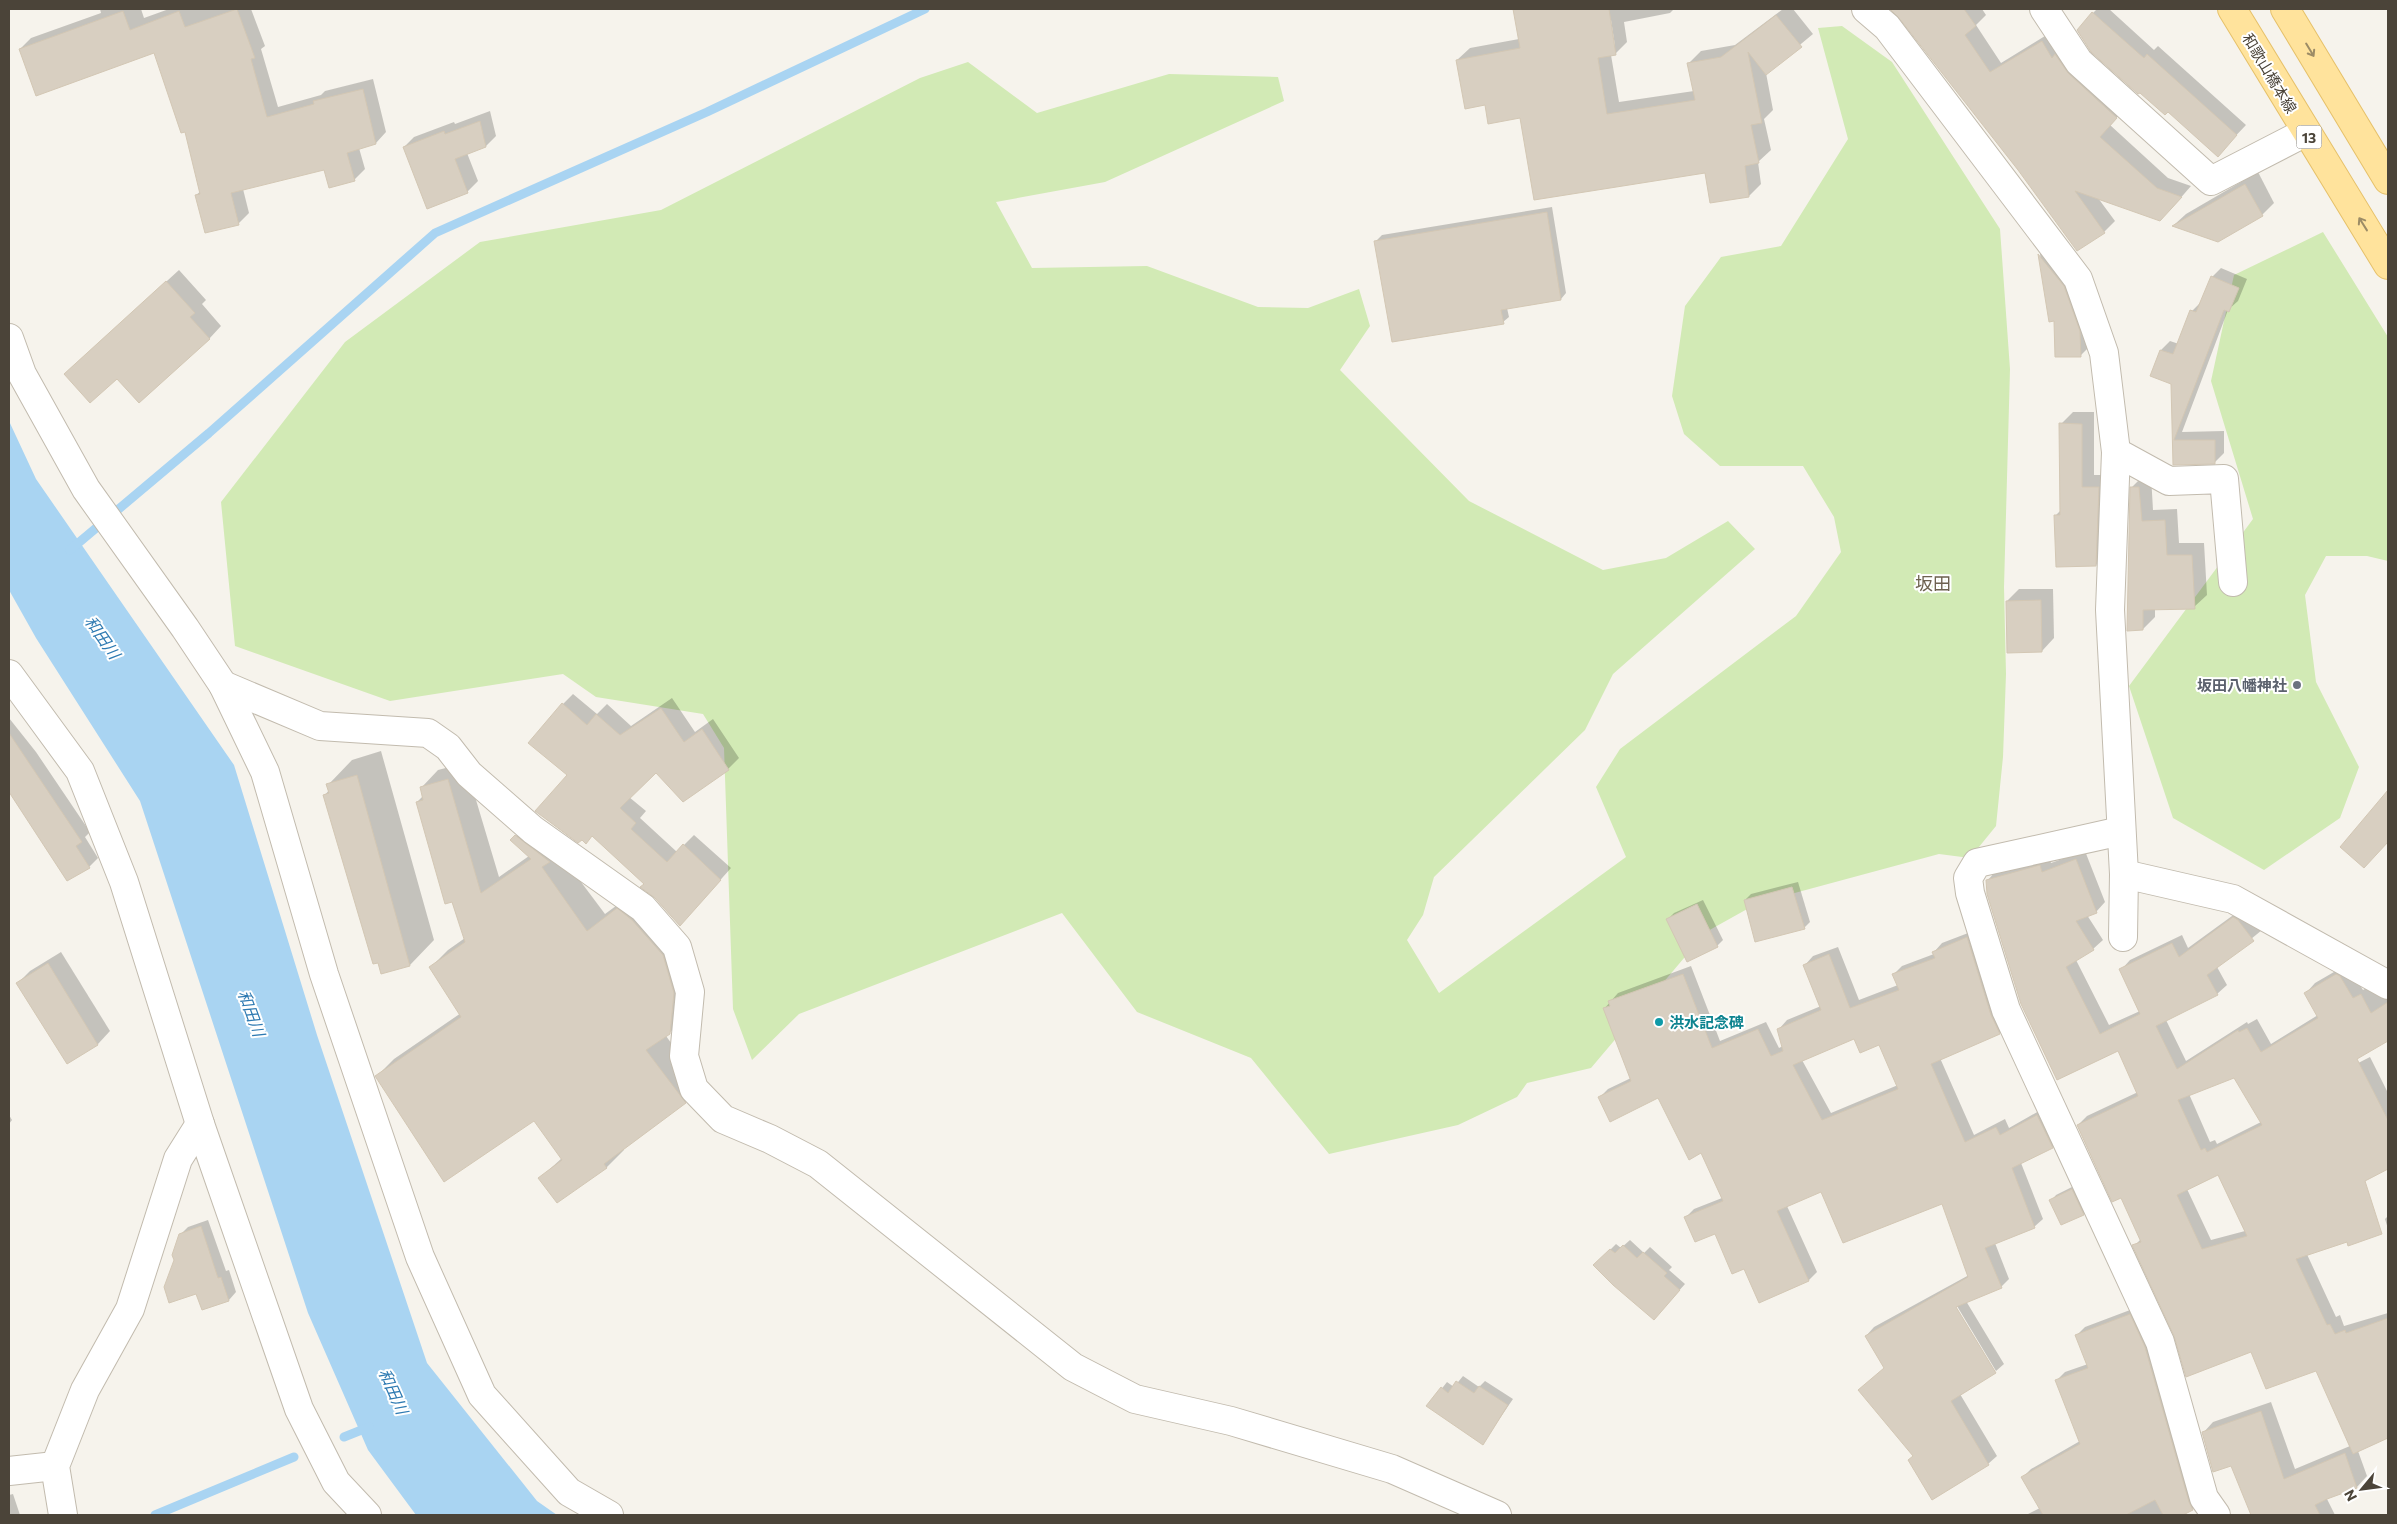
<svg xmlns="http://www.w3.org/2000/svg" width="2397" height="1524" font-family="Commissioner,'Noto Sans JP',sans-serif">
<rect width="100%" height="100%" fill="#f6f3ec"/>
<g fill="#d2eab5">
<path d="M1842,26L1892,62L2000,229L2010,369L2004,587L2006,674L2003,757L1996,826L1970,858L1939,854L1758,903L1706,932L1591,1068L1527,1083L1517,1097L1458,1125L1329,1154L1251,1058L1137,1012L1062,913L799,1014L752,1060L733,1009L724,748L703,714L596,697L563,674L390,701L235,646L221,502L345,342L480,242L661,210L920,78L968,62L1037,113L1169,74L1278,77L1284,101L1105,182L996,202L1032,268L1147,266L1258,307L1308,308L1359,289L1370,326L1340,370L1469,501L1603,570L1666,558L1728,521L1755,549L1613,674L1585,730L1434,877L1423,915L1407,940L1439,993L1626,857L1596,787L1620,749L1796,616L1841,552L1834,517L1803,466H1720L1684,434L1672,396L1685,306L1721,257L1781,246L1848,139L1818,28Z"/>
<path d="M2323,232L2388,337V561L2367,556H2326L2305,595L2316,682L2359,767L2340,818L2264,870L2173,818L2129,686L2253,519L2211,381L2234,275Z"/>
</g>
<path fill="#a9d4f2" d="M9,421L36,479L234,765L317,1035L427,1363L537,1501L557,1515H416L368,1450L308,1313L140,801L36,638L9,590Z"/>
<g fill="#0003" fill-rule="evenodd">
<path d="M100,9H141L144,18L169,9H251L265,46L261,49L278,107L321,95L325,91L373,79L386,132L376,143L359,148L365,169L354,180L325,169L243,189L249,213L238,224L196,195L201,191L186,130L155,51L20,49L31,38L101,13Z"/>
<path d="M1514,9H1674L1670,13L1624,22L1627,42L1615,54L1611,55L1619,102L1694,91L1688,64L1701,51L1735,45L1783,9H1793L1813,34L1766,73L1773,110L1764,119L1771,150L1758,162L1761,184L1749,196L1706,171L1521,117L1486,104L1457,60L1470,48L1519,39ZM1609,20H1611L1615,46H1613Z"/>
<path d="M1901,9H1982L1986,15L1976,25L2001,63L2053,31L2127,106L2110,125L2168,178L2191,186L2171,209L2098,198L2115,221L2104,232L2077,250L2035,191L1896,13Z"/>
<path d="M2097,9H2109L2154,50L2158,46L2246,125L2227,145L2093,13Z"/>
<path d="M490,111L496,136L486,146L467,153L478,181L467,192L404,147L414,137L454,122L455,124Z"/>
<path d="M2258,172L2274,203L2262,215L2174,225L2186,214Z"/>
<path d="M1552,207L1566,293L1561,299L1507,308L1509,317L1503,322L1376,241L1382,235Z"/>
<path d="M2051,243L2093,343L2080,356L2055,320L2050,321L2040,254Z"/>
<path d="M2221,268L2247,279L2238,301L2228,310L2182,432L2224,431V453L2215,462L2174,464L2172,383L2152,376L2161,350L2170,341L2179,344L2192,311L2201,302L2212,277Z"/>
<path d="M179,270L206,300L202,304L221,326L209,339L117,377L65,374Z"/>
<path d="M2073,412H2094V475H2111L2108,552L2096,565L2055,516L2061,510V424Z"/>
<path d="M2144,475H2151L2153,510L2177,509L2179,543H2204L2207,595L2194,607L2155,608V617L2143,629L2132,487Z"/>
<path d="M2019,589H2053L2054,638L2042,651L2007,601Z"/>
<path d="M573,694L597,714L607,704L631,726L672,698L695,732L713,719L739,758L728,769L684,800L656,771L629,797L646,811L640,818L677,852L694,835L731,868L690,914L646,883L568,775L563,704Z"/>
<path d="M9,718L36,752L90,832L85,837L98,858L89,867L67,880L9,790Z"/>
<path d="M381,751L434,940L410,965L382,973L325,795L329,790L328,785L352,760Z"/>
<path d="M465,763L499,877L529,856L516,836L533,818L605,914L635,892L650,903L687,1016L666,1036L702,1085L685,1102L622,1148L624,1150L606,1168L540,1178L562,1158L534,1119L377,1076L394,1059L461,1013L431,967L448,950L465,938L417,802L423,796L421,788L438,770Z"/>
<path d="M2085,851L2105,902L2096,912L2087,915L2103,940L2093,949L2076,960L2109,1025L2140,1011L2121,970L2130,960L2182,935L2188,948L2243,908L2262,930L2217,967L2227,985L2217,994L2166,1020L2186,1061L2247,1022L2248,1024L2257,1019L2271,1044L2318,1015L2306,993L2315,983L2346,965L2349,967L2363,990L2377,982L2388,988V1016L2319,1083L2370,1057L2388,1093V1167L2277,1226L2305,1250L2336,1317L2340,1315L2344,1326L2388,1313V1437L2358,1451L2367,1476L2357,1487L2326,1497L2335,1515H2252L2232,1464L2203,1433L2213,1422L2271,1402L2295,1469L2350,1446L2317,1369L2252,1350L2175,1335L2134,1246L2141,1239L2121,1196L2078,1125L2087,1116L2138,1092L2119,1050L2058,1079L1987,881L1996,871L2049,856L2051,863ZM2235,1076L2261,1122L2217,1144L2215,1140L2210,1142L2189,1094ZM2218,1174L2245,1231L2211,1240L2187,1189Z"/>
<path d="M1798,882L1810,922L1804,928L1745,900L1751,894Z"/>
<path d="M1703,900L1723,940L1717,946L1668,919L1674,913Z"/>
<path d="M1976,930L2008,1024L1999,1033L1940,1058L1974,1135L2005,1119L2009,1128L2046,1107L2061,1139L2052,1147L2021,1163L2043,1219L2034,1227L1995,1243L2009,1279L2001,1287L1966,1301L2004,1364L1996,1371L1954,1301L1952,1302L1995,1372L1960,1394L1997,1456L1988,1464L1914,1455L1859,1390L1885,1368L1866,1336L1874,1327L1969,1275L1943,1202L1822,1190L1787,1206L1817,1272L1809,1280L1760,1301L1745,1267L1715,1232L1685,1218L1694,1209L1722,1198L1702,1151L1659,1097L1599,1098L1608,1089L1631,1078L1604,1009L1618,993L1691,966L1720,1041L1766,1022L1779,1048L1783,1046L1779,1029L1787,1020L1821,1006L1805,965L1813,956L1838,947L1859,1000L1898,985L1894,974L1902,966L1934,954V952L1942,943ZM1855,1037L1880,1044L1898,1085L1831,1113L1802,1060Z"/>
<path d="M61,952L110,1031L98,1044L67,1062L18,983L30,971Z"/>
<path d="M9,1115L12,1120L9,1124Z"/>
<path d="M2078,1184L2089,1208L2083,1214L2051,1201L2056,1195Z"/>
<path d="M2388,1216V1229L2385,1219Z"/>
<path d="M208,1220L226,1271L229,1270L236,1292L229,1300L202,1308L196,1292L175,1260L180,1235L188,1227Z"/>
<path d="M1630,1240L1644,1253L1650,1247L1672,1267L1669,1270L1685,1284L1660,1312L1595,1265L1616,1244L1621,1248Z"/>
<path d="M2138,1307L2200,1501L2192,1509L2181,1515H2026L2040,1508L2023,1477L2031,1469L2080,1441L2057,1380L2065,1372L2088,1364L2077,1335L2085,1327Z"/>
<path d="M1463,1376L1479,1387L1485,1381L1513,1399L1483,1443L1428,1406L1447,1382L1454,1387Z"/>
<path d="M13,1494L20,1515H9V1495Z"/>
</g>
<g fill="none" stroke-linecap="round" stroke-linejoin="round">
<g stroke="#a9d4f2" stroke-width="9">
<path d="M70,550L209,433L435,233L707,112L925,9"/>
<path d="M344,1437L369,1427"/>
<path d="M155,1515L294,1457"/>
</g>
</g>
<g fill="#d8cfc1" stroke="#d3c7b4" fill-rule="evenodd">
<path d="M237,9L255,58L251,59L267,117L314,104L313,101L363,89L376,144L347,153L355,181L329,188L324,170L231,193L239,225L205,233L195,195L200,194L185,132L181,133L154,53L36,96L19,49L123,11L130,30L179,11L185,27Z"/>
<path d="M1513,9H1609L1616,55L1598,58L1607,114L1695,100L1687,63L1721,57L1776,15L1802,47L1766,75L1748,52L1762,123L1751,125L1759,163L1745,166L1749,197L1710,203L1705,173L1534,200L1520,118L1488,124L1485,105L1465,109L1456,60L1520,48Z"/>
<path d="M1890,9H1964L1976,26L1965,35L1990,72L2042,41L2052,58L2055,54L2068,73L2117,118L2100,137L2157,188L2182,197L2160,221L2075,191L2105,233L2077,251L2018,170L1899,18Z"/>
<path d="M2092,12L2144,58L2147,54L2237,135L2218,157L2168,112L2165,115L2140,93L2138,94L2091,52L2077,30Z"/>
<path d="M480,121L486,147L455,159L468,193L427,209L403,147L444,131L445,134Z"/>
<path d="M2245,184L2263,216L2218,242L2172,226Z"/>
<path d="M1547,212L1561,300L1501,310L1504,324L1392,342L1374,241Z"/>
<path d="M2038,254L2064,286L2080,331L2081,357H2055L2054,321L2049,322Z"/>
<path d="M2211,276L2239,288L2229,312L2224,310L2174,440H2215V464L2173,465L2171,384L2150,376L2160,350L2173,354L2190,310L2196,312Z"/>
<path d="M166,281L195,313L190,317L210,339L139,403L117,379L90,403L64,374Z"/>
<path d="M2059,423L2082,424V487H2099L2096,566L2056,567L2054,515H2060Z"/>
<path d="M2130,487H2139L2142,521L2165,520L2167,555H2192L2195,609L2143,610V630L2127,631Z"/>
<path d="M2041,600L2042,652L2007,653L2006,601Z"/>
<path d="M562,703L587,725L596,714L620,735L661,708L684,742L702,729L729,770L683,802L656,773L620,808L636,823L631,829L667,862L683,844L721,880L680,926L655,898L640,887L644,884L592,836L586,844L582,840L578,843L535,811L567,775L528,743Z"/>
<path d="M9,733L82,842L76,846L90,868L67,881L9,792Z"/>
<path d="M357,775L410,966L381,974L378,963L373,964L323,795L329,793L326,784Z"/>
<path d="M448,779L481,893L531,859L510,840L515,835L550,862L542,867L587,931L617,908L632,920L663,955L674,993L670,1034L646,1050L686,1103L604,1164L607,1168L557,1203L538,1178L562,1160L534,1121L444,1182L375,1076L461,1017L429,967L465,942L452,902L445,904L416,802L423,800L420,787Z"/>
<path d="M2388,790V842L2364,868L2340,847Z"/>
<path d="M2076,859L2097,913L2076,921L2094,950L2066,967L2100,1034L2140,1014L2119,969L2172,943L2179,957L2233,917L2238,920L2254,941L2207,975L2218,995L2156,1026L2177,1069L2238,1030L2239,1032L2247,1028L2261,1052L2318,1018L2304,993L2336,974L2340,976L2353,998L2361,994L2371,1013L2388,1002V1041L2357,1059L2388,1120V1169L2365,1181L2382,1234L2348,1246L2347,1242L2296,1259L2327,1325L2330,1324L2335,1334L2345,1330L2346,1333L2388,1318V1438L2353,1454L2316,1371L2266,1389L2251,1352L2186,1377L2174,1336L2132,1245L2141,1242L2121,1198L2112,1202L2077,1125L2138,1096L2118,1051L2057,1080L2021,1004L1987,894L1986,880L2040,865L2042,872ZM2234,1078L2262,1125L2207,1152L2205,1148L2201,1150L2178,1100ZM2218,1175L2247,1236L2202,1249L2177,1195Z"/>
<path d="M1792,887L1805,929L1755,942L1744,900Z"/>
<path d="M1697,904L1718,947L1687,962L1666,919Z"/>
<path d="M1967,937L1991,1015L2000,1034L1931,1064L1965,1142L1996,1127L2000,1135L2037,1115L2053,1148L2012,1168L2035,1228L1985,1248L2002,1288L1956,1307L1996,1373L1951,1401L1989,1465L1932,1500L1908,1460L1913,1456L1858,1390L1884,1368L1865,1336L1968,1277L1942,1204L1843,1243L1821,1192L1777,1211L1809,1281L1759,1303L1744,1269L1732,1274L1715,1234L1695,1242L1684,1217L1723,1201L1701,1153L1689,1160L1658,1098L1610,1122L1598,1097L1631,1081L1603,1008L1610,1006L1608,1001L1683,974L1712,1048L1758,1029L1771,1056L1783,1051L1777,1029L1821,1010L1803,965L1829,954L1850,1008L1899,990L1892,974L1935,958L1932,952ZM1854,1039L1860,1053L1879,1045L1898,1089L1822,1120L1793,1065Z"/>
<path d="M48,963L98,1045L67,1064L16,983Z"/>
<path d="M2072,1189L2084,1215L2061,1225L2049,1200Z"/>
<path d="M201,1226L218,1278L221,1277L229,1301L202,1310L196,1294L169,1303L164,1287L174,1260L172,1255L179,1234Z"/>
<path d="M1623,1245L1637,1258L1643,1252L1667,1273L1664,1276L1680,1290L1654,1320L1613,1285L1593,1265L1610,1249L1615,1253Z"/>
<path d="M2130,1314L2145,1347L2189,1502L2193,1510L2183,1515H2163L2155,1500L2126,1515H2043L2021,1477L2080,1444L2055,1380L2088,1368L2075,1335Z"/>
<path d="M1456,1381L1474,1393L1479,1386L1508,1405L1483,1445L1426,1406L1441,1387L1448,1393Z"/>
<path d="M2261,1411L2284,1479L2345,1453L2357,1488L2327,1499L2315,1505L2320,1515H2251L2231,1466L2213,1472L2202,1432Z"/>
</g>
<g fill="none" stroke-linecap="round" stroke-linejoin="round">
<defs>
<g id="minor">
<path d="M1866,9L1887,27L2078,279L2104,353L2116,452L2110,610L2124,874L2123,937"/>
<path d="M2044,9L2079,62L2211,181L2306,132"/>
<path d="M9,338L22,374L86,489L185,628L223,685L265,772L324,974L420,1257L482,1395L569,1492L609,1515"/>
<path d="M2116,452L2169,481L2224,479L2233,582"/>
<path d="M9,674L80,771L124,882L200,1124L299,1409L336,1482L367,1515"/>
<path d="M223,685L320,726L428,733L448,747L469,774L533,830L643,908L677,947L690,992L684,1056L694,1089L723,1119L770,1139L818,1164L1073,1367L1135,1399L1231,1421L1392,1469L1497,1515"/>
<path d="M2121,831L1977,863L1968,878L1970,893L2006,1010L2160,1342L2204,1498L2216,1515"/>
<path d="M2124,874L2233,899L2388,985"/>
<path d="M9,1471L55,1466"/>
<path d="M63,1515L55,1466L85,1390L130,1309L178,1159L200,1124"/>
</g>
<g id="major">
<path d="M2232,9L2388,265"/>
<path d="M2285,9L2388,180"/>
</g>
</defs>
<use href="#minor" stroke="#c2bbae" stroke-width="30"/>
<use href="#major" stroke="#e6c16a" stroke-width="30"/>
<use href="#minor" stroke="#fff" stroke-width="28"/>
<use href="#major" stroke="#ffe39c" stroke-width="28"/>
</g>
<defs><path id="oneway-shaft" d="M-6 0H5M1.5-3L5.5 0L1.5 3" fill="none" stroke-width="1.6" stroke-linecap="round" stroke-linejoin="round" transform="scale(1.25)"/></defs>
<g stroke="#9c8c66">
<use href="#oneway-shaft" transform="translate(2310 50) rotate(59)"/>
<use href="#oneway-shaft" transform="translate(2363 224) rotate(-122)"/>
</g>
<circle fill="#6b7280" stroke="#fff" stroke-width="2" cx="2297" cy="685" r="5"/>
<circle fill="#0f9aa8" stroke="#fff" stroke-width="2" cx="1659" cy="1022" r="5"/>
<g text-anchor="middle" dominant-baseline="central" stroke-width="4" stroke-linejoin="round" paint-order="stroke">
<rect fill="#fff" stroke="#817c74" stroke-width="1" x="2296.5" y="125.5" width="25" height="23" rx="4"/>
<g font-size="14" font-weight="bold" fill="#4b4439">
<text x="2309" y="137">13</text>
</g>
<g font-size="15" fill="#4b4439" stroke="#fff">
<text transform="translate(2270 73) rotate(59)">和歌山橋本線</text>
</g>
<g font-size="15" font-weight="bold" fill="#5b616d" stroke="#fff" text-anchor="end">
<text x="2287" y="685">坂田八幡神社</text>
</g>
<g font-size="15" font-weight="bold" fill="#0d838f" stroke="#fff" text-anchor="start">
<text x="1669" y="1022">洪水記念碑</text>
</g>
<g font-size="16" font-style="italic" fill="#2e7ab2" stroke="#fff">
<text transform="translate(103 637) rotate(55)">和田川</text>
<text transform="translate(252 1013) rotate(70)">和田川</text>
<text transform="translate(394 1391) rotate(66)">和田川</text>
</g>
<g font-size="18" fill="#6e6250" stroke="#fff">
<text x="1933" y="583">坂田</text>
</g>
</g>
<rect width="2397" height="1524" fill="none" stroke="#4b4439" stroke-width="20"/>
<g transform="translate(2362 1489) rotate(241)" stroke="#ffffff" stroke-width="4" paint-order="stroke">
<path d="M0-4L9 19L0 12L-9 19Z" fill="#4b4439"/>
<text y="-8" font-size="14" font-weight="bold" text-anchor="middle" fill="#4b4439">N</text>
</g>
</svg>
